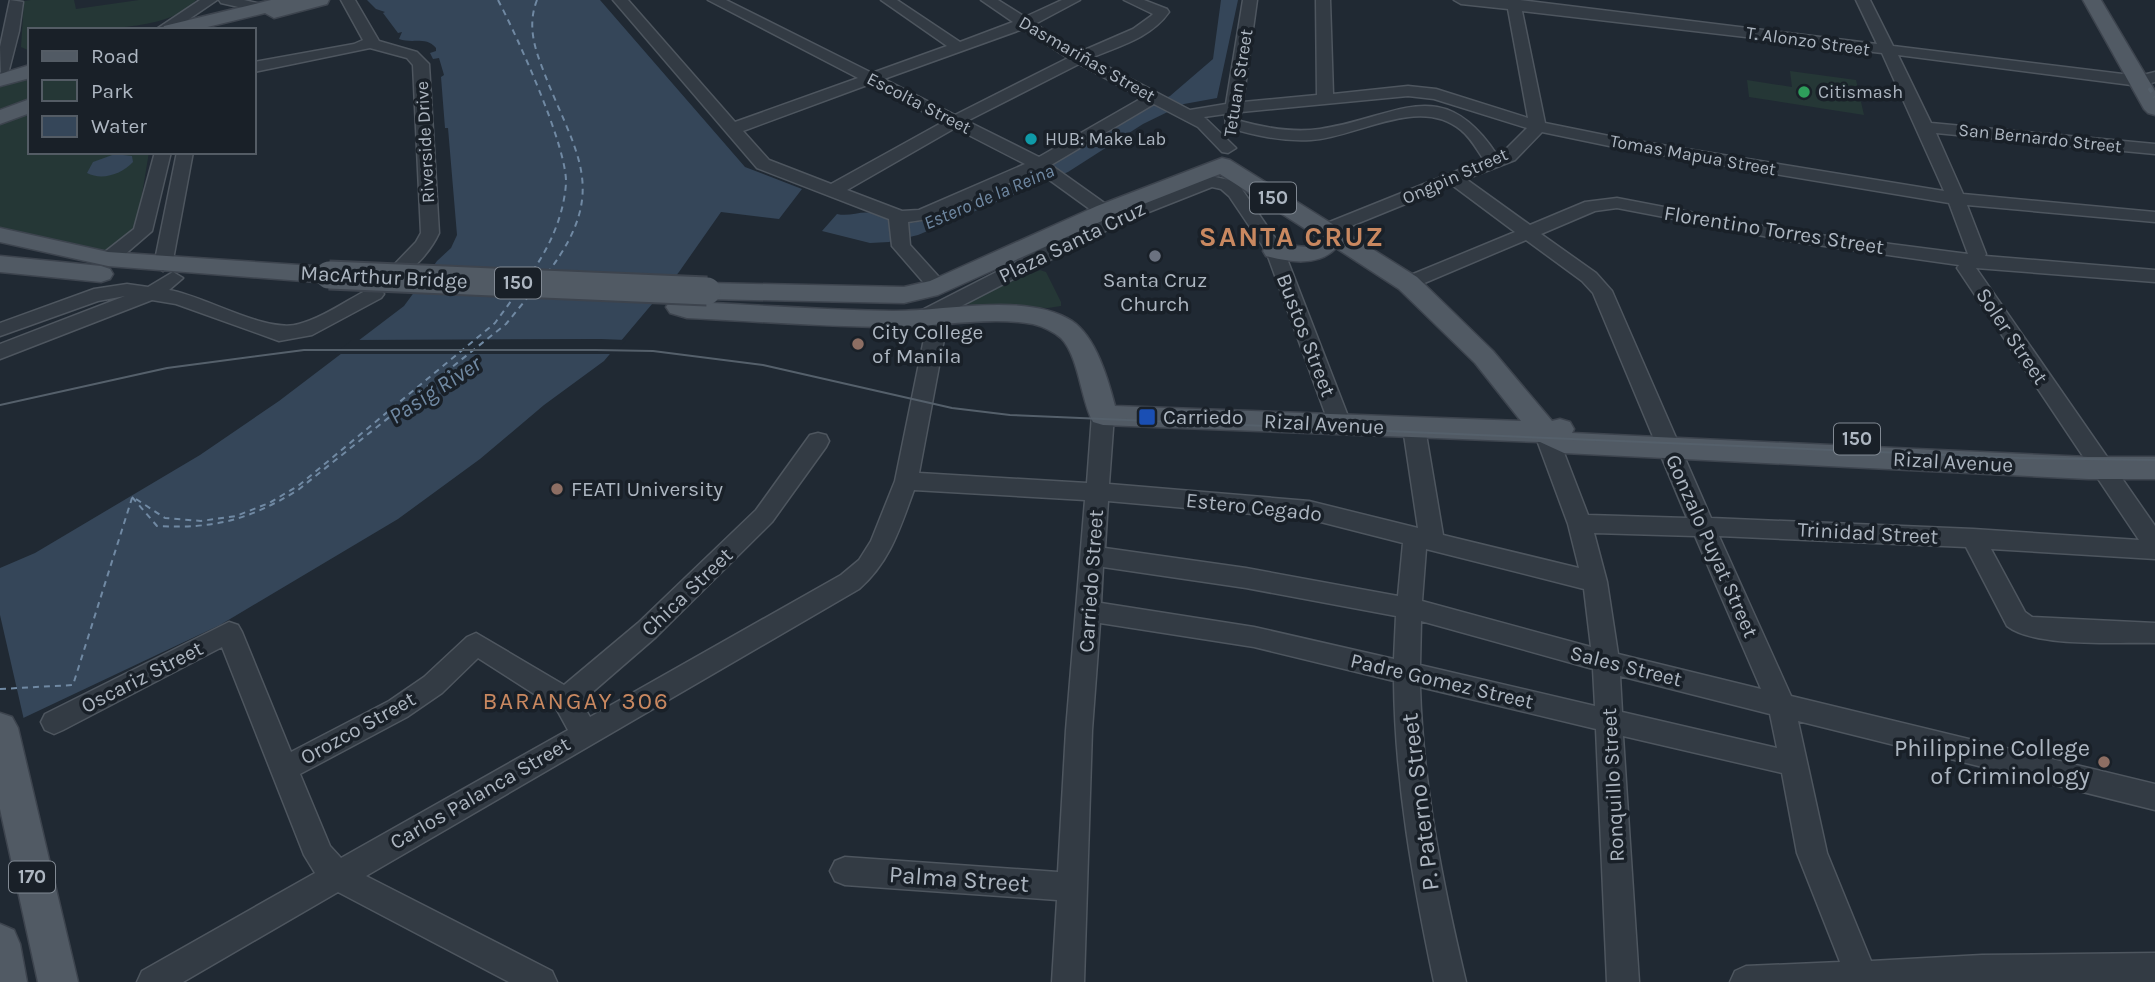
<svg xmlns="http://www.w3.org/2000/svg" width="2155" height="982" font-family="Karla,sans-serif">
<rect width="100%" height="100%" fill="#202933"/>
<g fill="#253736">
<path d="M31,0H74L76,9L139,0H196C171,34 70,30 30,30V51L21,47L24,1Z"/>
<path d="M1790,71L1856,80L1864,115L1749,97L1747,80L1792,87Z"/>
<path d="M30,78V152H149L137,224L129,240L109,253L0,230V87Z"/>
<path d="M1040,270L1046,272L1061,302V306L1048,308L974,306L965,303L971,298Z"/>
</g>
<g fill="#354659">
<path d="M367,0H600L745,167L802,189L779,219L721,212L679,272L604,361L544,405L480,459L398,519L220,625L0,729V568L35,553L200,455L279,401L404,306L437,261L451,248L457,235L448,128H445L441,77L444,75L439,58L433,59L430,53L436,51V48C426,36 412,44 399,39L402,32L398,33L383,13L385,12L376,9Z"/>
<path d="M1221,0H1238L1217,98L1184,104L1143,124L1068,172L918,235L889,242L870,243L822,231L837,214C849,217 860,211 871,213C891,216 903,226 922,221L1056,162L1149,105L1170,96L1213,59Z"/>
<path d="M115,154L132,156L133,162C122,174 102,181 87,173L93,162Z"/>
</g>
<g fill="#202933">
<path d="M352,340L601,339L626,340L615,354H334Z"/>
<path d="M0,615L24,720L0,732Z"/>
</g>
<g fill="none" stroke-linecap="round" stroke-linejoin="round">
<g stroke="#7089a3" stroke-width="2" stroke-dasharray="6 5" stroke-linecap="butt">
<path d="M498,0C517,36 567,146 566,183C564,214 551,244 534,269"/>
<path d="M537,0C528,23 533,44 542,67C573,151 612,187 549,271"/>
<path d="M132,497L157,526C214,529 249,520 298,490L506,324L528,297"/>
<path d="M136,499L165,518L201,521L236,516L269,503L298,486L495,323L514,297"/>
<path d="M0,689L73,685L132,498"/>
</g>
<defs>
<g id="minor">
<path d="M10,0L23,2L19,31L9,70L1,75L0,47Z"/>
<path d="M200,0H217L173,30H155Z"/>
<path d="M219,0H244L265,5L267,8L260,12L221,3Z"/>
<path d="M341,0H355L379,41L417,52L429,64L439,233C432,248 415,271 398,276L389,270L416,242L421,233L413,65L407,58L370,48L254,72V62L354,44L363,40Z"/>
<path d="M613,0H628L735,122L858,78L708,0H726L872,73L947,46L881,0H897L960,42L1013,22L981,0H998L1025,17L1062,0H1080L1035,24L1080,52L1133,29L1151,16L1153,14L1124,0H1144L1167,9L1169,12C1151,38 1119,46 1091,58L1190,110L1226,104L1243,0H1257L1243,102L1317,95L1316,0H1330L1333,94L1408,86L1436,89L1528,118L1508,9L1461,4L1454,0H1520L1877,44L1856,0H1870L1893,46L2139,76L2155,72V82L2139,86L1898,55L1931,123L2155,144V154L1936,133L1963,194L2155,212V222L1967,205L1986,254L1985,256L2155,270V282L1976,268L2155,526V559L1991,549L2025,612L2032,617L2155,623V643C2118,642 2035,648 2007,626L1966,547L1719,536L1791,696L2155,784V810L1798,721L1827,853L1871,961L1982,955L2155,953V982H1730L1735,971L1746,966L1840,962L1797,853L1782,773L1623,736L1639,982H1607L1596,729L1420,687C1423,787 1443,885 1466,982H1434C1413,882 1395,783 1394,681L1254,647L1100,623L1092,730L1084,982H1052L1057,900L845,885L835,881L830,871L835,861L845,857L1058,872L1066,730L1085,500L914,490C900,528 890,562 859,589L366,876L552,971L557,982H509L338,892L183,982H137L142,971L315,873L304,855L222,647L63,730L54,734L45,730L41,722L45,714L229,622L238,625L242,632L291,752L389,701L424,677L467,637L476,633L564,685L638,623L756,510L810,435L818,433L826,435L829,441L826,447L772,522L656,637L581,702L590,717L841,575L859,560L871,541L895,481L925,334L919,314L922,310L1102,218L1037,171L928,219L908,222L910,245L948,287L945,291H931L892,246L889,219L757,168ZM1522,11L1882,53L1944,191L1619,138L1545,123ZM1023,29L1068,58L955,115L884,79ZM1079,64L1142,98L1039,157L967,121ZM870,84L943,122L831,184L769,160L743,131ZM1408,96L1434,99L1527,128L1503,152L1497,155C1442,71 1396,118 1320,129C1293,133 1266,128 1240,121L1241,112ZM1154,104L1198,127L1222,152L1228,153L1236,148L1204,117L1225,114L1226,127C1254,135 1282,142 1311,140C1358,137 1419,95 1461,130C1471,138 1477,150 1484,160L1317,227L1314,231L1323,236L1329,235L1452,185L1515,232L1401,279L1398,283L1401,287H1415L1526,240L1582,281L1593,293L1687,518L1588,515L1556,432L1553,427L1545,424L1537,427L1534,432L1568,524L1579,568L1443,535L1425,428L1422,423L1414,420L1406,423L1403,428L1418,528L1309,501L1109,484L1114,415L1111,410L1103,408L1095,410L1092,415L1087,483L919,473L945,334L940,317L1121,223L1212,187L1221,189L1229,196L1266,251L1329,424L1332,429L1340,432L1348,429L1351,424L1284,251L1241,188L1233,181L1211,176L1117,212L1051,165ZM955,128L1025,164L919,210L902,211L847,190ZM1542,132L1619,148L1949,203L1968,254L1789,231L1617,198L1585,202L1530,225L1466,179L1515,160ZM1617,208L1789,241L1959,265L1957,268L2139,540L1973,529L1711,518L1612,291L1596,273L1541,234L1595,211ZM1108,501L1309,519L1403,543L1398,596L1246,568L1105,548ZM1594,533L1695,536L1761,689L1618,654L1607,582ZM1426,549L1584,589L1591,647L1422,601ZM1103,567L1246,588L1396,616L1394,659L1254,627L1101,603ZM1421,621L1593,669L1595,706L1420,665ZM478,658L556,708L568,730L341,858L330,846L300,774L407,717L442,693ZM1620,676L1770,714L1777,748L1622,712Z"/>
<path d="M155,152H171L152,231L115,263H101L99,259L101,255L134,229Z"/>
<path d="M177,152H193L172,265L163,271L154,265Z"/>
<path d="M173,272L183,278L169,290C205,296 267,334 299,324C322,318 346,301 367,290H381L384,294L381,298L312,335L279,341L176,304L152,300L0,359V344L125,296L98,301L0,336V323L94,289L127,284L148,287Z"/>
</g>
<g id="major">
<path d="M271,0H329L327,4L274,18L265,13L195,30H162L164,26Z"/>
<path d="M2083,0H2101L2155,91V115L2148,113L2144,109Z"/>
<path d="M30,65V78L0,86V74Z"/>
<path d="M30,99V113L0,124V110Z"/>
<path d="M1222,158L1230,160L1417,277L1493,351L1552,421L1560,419L1570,422L1574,429L1572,433L2088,457H2155V479H2088L1564,453L1540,442L1103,425L1093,422C1081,401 1079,356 1061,338C1054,332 1042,326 1033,324C988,316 939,327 894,327C825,327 756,321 687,318L670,313L666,307L670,301L679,299L690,302C758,305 826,310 893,311C944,311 1028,292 1072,321C1096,337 1108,379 1115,406L1521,421L1475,363L1399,289L1336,248C1318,267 1289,262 1266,256L1263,251L1266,246L1275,244L1307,247L1318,237L1220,174L1113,216L938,295L904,303L707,299L698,297L694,291L698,285L707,283L904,287L930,281L1097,206Z"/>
<path d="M0,228L108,252L329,267L338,270L341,275L338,280L329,283L108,266L0,242Z"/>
<path d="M0,256L101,266L110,269L113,274L110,279L101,282L0,272Z"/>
<path d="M0,713L12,717L18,728L78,982H38L0,809Z"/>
<path d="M0,924L14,930L20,944L27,982H0Z"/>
</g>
</defs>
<use href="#minor" stroke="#4e565f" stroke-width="3"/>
<use href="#major" stroke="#3d444e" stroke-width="3"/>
<use href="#minor" fill="#333b44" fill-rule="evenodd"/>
<use href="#major" fill="#515a64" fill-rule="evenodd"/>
<path stroke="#55606b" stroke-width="2" d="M0,405L167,368L304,350H596L653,351L763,365L952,408L1010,415L2019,458L2155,460"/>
<path stroke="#55606b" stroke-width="3.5" stroke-dasharray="5 5" stroke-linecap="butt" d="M2149,88L2155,97"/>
<defs>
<path id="major-bridge" d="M329,275L707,291"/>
</defs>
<use href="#major-bridge" stroke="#3d444e" stroke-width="31" stroke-linecap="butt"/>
<use href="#major-bridge" stroke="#515a64" stroke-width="27"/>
</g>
<circle fill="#2e9e5b" stroke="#192028" stroke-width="2.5" cx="1804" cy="92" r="7"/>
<circle fill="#0f9aa8" stroke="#192028" stroke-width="2.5" cx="1031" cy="139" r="7"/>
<circle fill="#6b7280" stroke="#192028" stroke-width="2.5" cx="1155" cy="256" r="7"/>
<g fill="#8d6e63" stroke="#192028" stroke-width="2.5">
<circle cx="858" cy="344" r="7"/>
<circle cx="557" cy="489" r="7"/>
<circle cx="2104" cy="762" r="7"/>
</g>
<rect fill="#1a4fb4" stroke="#192028" stroke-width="2.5" x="1138" y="408" width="18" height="18" rx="3.5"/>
<g text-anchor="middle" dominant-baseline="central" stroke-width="7" stroke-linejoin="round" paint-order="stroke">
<g font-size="18" fill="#adb6c1" stroke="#192028">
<text transform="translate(1808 41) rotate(8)">T. Alonzo Street</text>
<text transform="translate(1087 59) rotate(30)">Dasmariñas Street</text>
<text transform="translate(1238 83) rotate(-81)">Tetuan Street</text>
<text transform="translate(919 103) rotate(27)">Escolta Street</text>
<text transform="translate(2040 138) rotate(6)">San Bernardo Street</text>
<text transform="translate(425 142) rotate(-93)">Riverside Drive</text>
<text transform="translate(1693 155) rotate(10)">Tomas Mapua Street</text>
<text transform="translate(1455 176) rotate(-24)">Ongpin Street</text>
</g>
<g font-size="18" fill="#adb6c1" stroke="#192028" text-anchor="start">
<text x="1818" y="92">Citismash</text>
<text x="1045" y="139">HUB: Make Lab</text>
</g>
<g font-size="19" font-style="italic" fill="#7089a3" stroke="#192028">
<text transform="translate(989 197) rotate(-23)">Estero de la Reina</text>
</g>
<g fill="#192028" stroke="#818993" stroke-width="2">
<rect x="1250" y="182.5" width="46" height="31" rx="5"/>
<rect x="495" y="267.5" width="46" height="31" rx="5"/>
<rect x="1834" y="423.5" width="46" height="31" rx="5"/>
<rect x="9" y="861.5" width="46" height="31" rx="5"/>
</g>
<g font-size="19" font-weight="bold" fill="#adb6c1">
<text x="1273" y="198">150</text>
<text x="518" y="283">150</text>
<text x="1857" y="439">150</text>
<text x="32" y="877">170</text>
</g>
<g font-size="21" fill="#adb6c1" stroke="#192028">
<text transform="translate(1774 230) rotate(9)">Florentino Torres Street</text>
<text transform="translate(1072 242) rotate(-26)">Plaza Santa Cruz</text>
<text transform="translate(384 277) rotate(3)">MacArthur Bridge</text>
<text transform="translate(1306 335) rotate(69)">Bustos Street</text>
<text transform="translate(2012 336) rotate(56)">Soler Street</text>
<text transform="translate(1324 424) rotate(3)">Rizal Avenue</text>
<text transform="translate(1953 462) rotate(3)">Rizal Avenue</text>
<text transform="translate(1254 507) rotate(6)">Estero Cegado</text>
<text transform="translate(1868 533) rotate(3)">Trinidad Street</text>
<text transform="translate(1712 546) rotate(66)">Gonzalo Puyat Street</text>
<text transform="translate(1091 581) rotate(-86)">Carriedo Street</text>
<text transform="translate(687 592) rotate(-44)">Chica Street</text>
<text transform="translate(1626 666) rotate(14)">Sales Street</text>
<text transform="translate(142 677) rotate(-27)">Oscariz Street</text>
<text transform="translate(1442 681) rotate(13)">Padre Gomez Street</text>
<text transform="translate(358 728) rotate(-29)">Orozco Street</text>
<text transform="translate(1613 785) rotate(-93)">Ronquillo Street</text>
<text transform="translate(480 793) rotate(-30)">Carlos Palanca Street</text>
</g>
<g font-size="21" fill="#adb6c1" stroke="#192028" text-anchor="start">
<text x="1155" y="280" text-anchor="middle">Santa Cruz<tspan x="1155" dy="24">Church</tspan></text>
<text x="872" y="332">City College<tspan x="872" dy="24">of Manila</tspan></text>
<text x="1163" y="417">Carriedo</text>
<text x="571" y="489">FEATI University</text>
</g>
<g font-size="23" font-style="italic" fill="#7089a3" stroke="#192028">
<text transform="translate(435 390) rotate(-33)">Pasig River</text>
</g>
<g font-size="24" letter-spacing="2" fill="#c98860" stroke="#192028">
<text x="576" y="701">BARANGAY 306</text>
</g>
<g font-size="24" fill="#adb6c1" stroke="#192028" text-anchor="end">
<text x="2090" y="748">Philippine College<tspan x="2090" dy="28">of Criminology</tspan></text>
</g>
<g font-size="24" fill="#adb6c1" stroke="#192028">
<text transform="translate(1420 802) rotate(-97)">P. Paterno Street</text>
<text transform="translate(959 879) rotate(4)">Palma Street</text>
</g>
<g font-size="28" font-weight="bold" letter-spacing="2" fill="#c98860" stroke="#192028">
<text x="1292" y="236">SANTA CRUZ</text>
</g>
</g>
<rect x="28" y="28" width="228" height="126" fill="#192028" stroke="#545c65" stroke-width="2"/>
<rect x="42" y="51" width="35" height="10" fill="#515a64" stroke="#545c65" stroke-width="2"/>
<text x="91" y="63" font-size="21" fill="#adb6c1">Road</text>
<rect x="42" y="80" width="35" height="21" fill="#253736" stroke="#545c65" stroke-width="2"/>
<text x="91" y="98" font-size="21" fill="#adb6c1">Park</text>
<rect x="42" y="116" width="35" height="21" fill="#354659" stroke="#545c65" stroke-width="2"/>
<text x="91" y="133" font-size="21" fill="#adb6c1">Water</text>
</svg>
